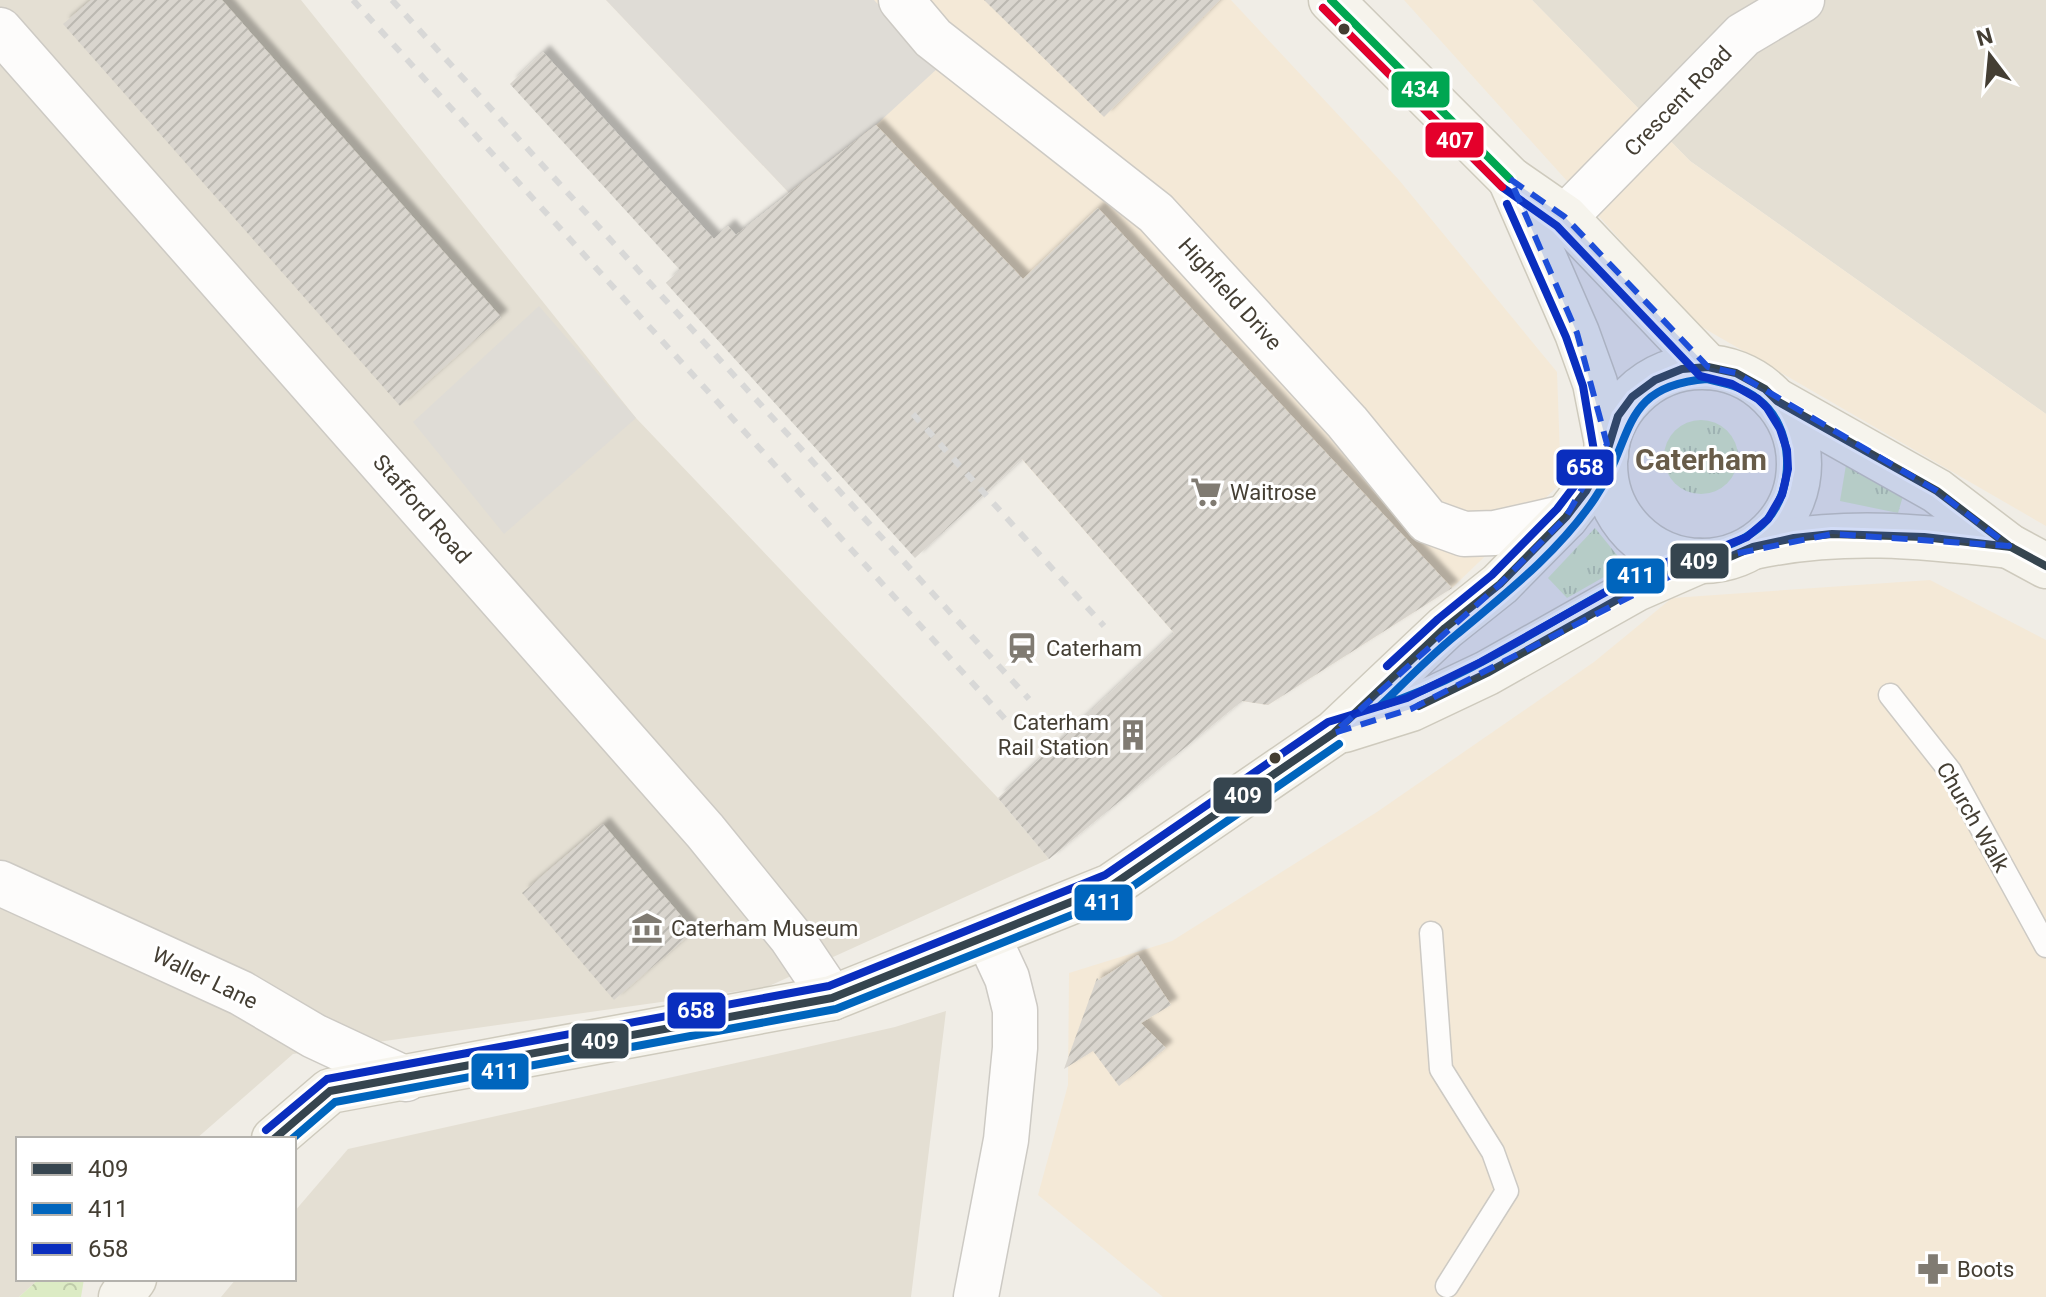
<svg xmlns="http://www.w3.org/2000/svg" width="2046" height="1297" font-family="Roboto,sans-serif">
<defs>
<pattern id="grass-tufts" width="24" height="20" patternUnits="userSpaceOnUse" patternTransform="scale(2)"><rect width="24" height="20" fill="#dcebc4"/><path d="M3 7l-1-3M5 7V3M7 7l1-3M15 17l-1-3M17 17v-4M19 17l1-3" fill="none" stroke="#becba9"/></pattern>
<pattern id="forest-crowns" width="20" height="18" patternUnits="userSpaceOnUse" patternTransform="scale(2)"><rect width="20" height="18" fill="#dcebc4"/><path d="M2 6a3 3 0 1 1 6 0M12 15a3 3 0 1 1 6 0" fill="none" stroke="#becba9"/></pattern>
<pattern id="building-hatch" width="6" height="6" patternUnits="userSpaceOnUse" patternTransform="scale(2)"><rect width="6" height="6" fill="#d9d5ce"/><path d="M-1 1l2-2M0 6l6-6M5 7l2-2" fill="none" stroke="#bbb8b1"/></pattern>
<filter id="shadow"><feDropShadow dx="7" dy="-7" stdDeviation="2" flood-color="#0004"/></filter>
</defs>
<rect width="100%" height="100%" fill="#f0ede6"/>
<g fill="#e4dfd3">
<path d="M0,0H301L636,418L998,798L1049,859L767,987L293,1054L196,1139H18V1279H39L19,1297H0Z"/>
<path d="M1532,0H2046V414L1690,161Z"/>
<path d="M946,1011L911,1297H221L236,1279H294V1212L348,1149L781,1053L895,1027Z"/>
</g>
<g fill="#f4e9d7">
<path d="M606,0H1231L1399,180L1557,372L1561,483L1452,588L1268,705L1242,701L1174,633L789,193Z"/>
<path d="M1404,0H1532L1690,161L2046,414V526L1695,323Z"/>
<path d="M1930,580L2046,640V1297H1163L1038,1195L1068,1085L1069,973L1172,941L1377,812L1594,662L1672,598Z"/>
</g>
<g fill="url(#grass-tufts)">
<circle cx="1701" cy="457" r="37"/>
<path d="M1846,465L1905,489L1898,513L1840,501Z"/>
<path d="M1595,528L1625,565L1567,598L1548,578Z"/>
</g>
<path fill="url(#forest-crowns)" d="M39,1279H84L81,1297H19Z"/>
<g fill="#dfdcd6">
<path d="M606,0H874L938,68L876,125L789,193Z"/>
<path d="M539,306L636,418L504,534L413,422Z"/>
</g>
<g fill="url(#building-hatch)" filter="url(#shadow)">
<path d="M91,0H222L501,317L400,406L63,24Z"/>
<path d="M984,0H1220L1104,117Z"/>
<path d="M543,52L714,239L728,226L736,235L876,125L1023,279L1098,208L1452,588L1268,705L1242,701L1049,859L998,798L1174,633L1022,459L915,558L666,283L680,270L510,84Z"/>
<path d="M603,824L694,931L614,1000L522,893Z"/>
<path d="M1138,955L1171,1005L1141,1023L1166,1048L1119,1086L1093,1051L1064,1069L1097,978L1099,980Z"/>
</g>
<g fill="none" stroke-linecap="round" stroke-linejoin="round">
<defs>
<g id="service">
<path d="M1890,695L1950,771L2046,946"/>
<path d="M1431,933L1441,1069L1493,1152L1507,1191L1447,1286"/>
</g>
<g id="minor">
<path d="M901,0L933,38L1156,213L1347,422L1428,521L1464,534L1495,533L1566,517"/>
<path d="M1565,217L1743,35L1802,0"/>
<path d="M0,883L241,993L314,1036L406,1079"/>
</g>
<g id="tertiary">
<path d="M0,30L705,831L791,937L832,998"/>
<path d="M976,1297L1006,1140L1015,1048V1010L1007,978L988,937"/>
</g>
<g id="secondary">
<path d="M1331,0L1510,179L1565,217L1708,367"/>
<path d="M1510,179L1577,333L1595,383L1607,444"/>
<circle cx="1702" cy="464" r="97"/>
<path d="M1777,401L1937,491L2009,546L2046,566"/>
<path d="M1753,547C1842,528 1919,536 2009,546"/>
<path d="M1344,730L1411,709L1487,673L1636,589L1700,561"/>
<path d="M274,1139L330,1091L832,998L1111,886L1334,733L1445,628L1500,584L1566,517L1586,491L1606,455"/>
<path d="M121,1297L134,1279"/>
</g>
</defs>
<use href="#service" stroke="#cdcac4" stroke-width="25"/>
<use href="#minor" stroke="#cdcac4" stroke-width="47"/>
<use href="#tertiary" stroke="#cdcac4" stroke-width="47"/>
<use href="#secondary" stroke="#cecabd" stroke-width="47"/>
<use href="#service" stroke="#fdfcfb" stroke-width="22"/>
<use href="#minor" stroke="#fdfcfb" stroke-width="44"/>
<use href="#tertiary" stroke="#fdfcfb" stroke-width="44"/>
<use href="#secondary" stroke="#f6f4ed" stroke-width="44"/>
<g stroke="#d8d8d7" stroke-width="6" stroke-dasharray="10 10" stroke-linecap="butt">
<path d="M353,0L1006,720"/>
<path d="M392,0L1029,699"/>
<path d="M913,414L1104,626"/>
</g>
<defs>
<g id="bus-1">
<path d="M1419,706L1487,673L1636,589L1700,561L1725,559L1753,547L1794,538L1832,534L1924,537L2011,547"/>
<path d="M274,1139L330,1091L832,998L1111,886L1334,733L1445,628L1500,584L1566,517L1586,491L1606,455L1618,416L1632,397L1655,380L1682,369L1708,367L1736,373L1765,389L1777,401L1937,491L2009,546L2046,566"/>
</g>
<g id="bus-2">
<path d="M1707,379C1725,383 1743,387 1758,399C1794,426 1796,487 1767,520C1756,532 1737,544 1721,547C1710,549 1701,548 1691,552C1670,561 1649,569 1629,579C1547,622 1469,678 1380,706C1405,682 1429,657 1456,635C1505,594 1559,552 1595,498C1635,440 1618,386 1707,379Z"/>
<path d="M292,1139L335,1102L836,1009L1117,897L1339,744"/>
</g>
<g id="bus-3">
<path d="M1387,666L1438,619L1492,575L1557,509L1576,484L1594,451L1583,386L1566,337L1507,204"/>
<path d="M266,1130L327,1079L829,986L1105,875L1328,722L1407,698L1481,662L1631,578L1696,550L1722,547L1747,537L1768,519L1782,495L1788,469L1787,450L1780,429L1767,408L1758,399L1732,384L1700,376L1557,226L1502,187L1323,8"/>
</g>
<path id="bus-4" d="M1331,0L1510,179"/>
<path id="bus-5" d="M1323,8L1502,187"/>
</defs>
<use href="#bus-1" stroke="#fff" stroke-width="14"/>
<use href="#bus-2" stroke="#fff" stroke-width="14"/>
<use href="#bus-3" stroke="#fff" stroke-width="14"/>
<use href="#bus-4" stroke="#fff" stroke-width="14"/>
<use href="#bus-5" stroke="#fff" stroke-width="14"/>
<use href="#bus-1" stroke="#36454f" stroke-width="8"/>
<use href="#bus-2" stroke="#0065bd" stroke-width="8"/>
<use href="#bus-3" stroke="#0a2ebe" stroke-width="8"/>
<use href="#bus-4" stroke="#00a651" stroke-width="8"/>
<use href="#bus-5" stroke="#e4002b" stroke-width="8"/>
</g>
<path fill="#1d4ed8" fill-opacity="0.2" stroke="#1d4ed8" stroke-width="6" stroke-dasharray="16 10" stroke-linejoin="round" d="M1510,179L1565,217L1708,367L1736,373L1937,491L2009,546L1832,534L1700,561L1411,709L1334,733L1500,584L1566,517L1607,444L1577,333Z"/>
<defs>
<symbol id="supermarket-bare" viewBox="-9 -9 18 18"><path d="M-6-5.5h2.5l.6 2H6L4.5 2H-2.5L-4.4-4H-6ZM-1.5 3.2a1.3 1.3 0 1 0 .1 0ZM3 3.2a1.3 1.3 0 1 0 .1 0Z" fill="#807b72" stroke="#fff" stroke-width="2.5" paint-order="stroke"/></symbol>
<symbol id="station-bare" viewBox="-9 -9 18 18"><path d="M-3-6H3Q5-6 5-4V2Q5 4 3 4L4.5 6H3L1.5 4h-3L-3 6H-4.5L-3 4Q-5 4-5 2V-4Q-5-6-3-6ZM-3.5-4v3h7v-3ZM-3.5 1v1.5H-2V1ZM2 1v1.5H3.5V1Z" fill="#807b72" stroke="#fff" stroke-width="2.5" paint-order="stroke"/></symbol>
<symbol id="building-bare" viewBox="-9 -9 18 18"><path d="M-4-6H4V6H1V3H-1V6H-4ZM-2.5-4.3h1.7v1.8h-1.7ZM.8-4.3h1.7v1.8H.8ZM-2.5-1h1.7V.8h-1.7ZM.8-1h1.7V.8H.8Z" fill="#807b72" stroke="#fff" stroke-width="2.5" paint-order="stroke"/></symbol>
<symbol id="museum-bare" viewBox="-9 -9 18 18"><path d="M0-6L6-3V-2H-6V-3ZM-5-1h2V3h-2ZM-1-1h2V3h-2ZM3-1h2V3H3ZM-6 4H6V6H-6Z" fill="#807b72" stroke="#fff" stroke-width="2.5" paint-order="stroke"/></symbol>
<symbol id="pharmacy-bare" viewBox="-9 -9 18 18"><path d="M-2-6h4v4h4v4h-4v4h-4v-4h-4v-4h4Z" fill="#807b72" stroke="#fff" stroke-width="2.5" paint-order="stroke"/></symbol>
</defs>
<g fill-rule="evenodd">
<use href="#supermarket-bare" x="1184" y="470" width="44" height="44"/>
<use href="#station-bare" x="1000" y="626" width="44" height="44"/>
<use href="#building-bare" x="1111" y="713" width="44" height="44"/>
<use href="#museum-bare" x="625" y="906" width="44" height="44"/>
<use href="#pharmacy-bare" x="1911" y="1247" width="44" height="44"/>
</g>
<g fill="#443e33" stroke="#fff" stroke-width="3">
<circle cx="1344" cy="29" r="7"/>
<circle cx="1275" cy="758" r="7"/>
</g>
<g text-anchor="middle" dominant-baseline="central" stroke-width="6" stroke-linejoin="round" paint-order="stroke">
<g font-size="22" fill="#443e33" stroke="#fff">
<text transform="translate(1678 101) rotate(-46)">Crescent Road</text>
<text transform="translate(1230 294) rotate(48)">Highfield Drive</text>
<text transform="translate(422 509) rotate(49)">Stafford Road</text>
<text transform="translate(1973 817) rotate(60)">Church Walk</text>
<text transform="translate(205 978) rotate(26)">Waller Lane</text>
</g>
<g font-size="22" fill="#443e33" stroke="#fff" text-anchor="start">
<text x="1230" y="492">Waitrose</text>
<text x="1046" y="648">Caterham</text>
<text x="1109" y="722" text-anchor="end">Caterham<tspan x="1109" dy="25">Rail Station</tspan></text>
<text x="671" y="928">Caterham Museum</text>
<text x="1957" y="1269">Boots</text>
</g>
<g font-size="30" font-weight="bold" fill="#685c49" stroke="#fff">
<text x="1701" y="459">Caterham</text>
</g>
</g>
<g stroke="#fff" stroke-width="3">
<rect x="1390" y="70" width="61" height="39" rx="8" fill="#00a651"/>
<rect x="1424" y="121" width="61" height="38" rx="8" fill="#e4002b"/>
<rect x="1555" y="448" width="60" height="39" rx="8" fill="#0a2ebe"/>
<rect x="1669" y="542" width="61" height="38" rx="8" fill="#36454f"/>
<rect x="1605" y="557" width="61" height="38" rx="8" fill="#0065bd"/>
<rect x="1212" y="776" width="61" height="39" rx="8" fill="#36454f"/>
<rect x="1073" y="883" width="61" height="39" rx="8" fill="#0065bd"/>
<rect x="666" y="991" width="61" height="39" rx="8" fill="#0a2ebe"/>
<rect x="570" y="1022" width="60" height="38" rx="8" fill="#36454f"/>
<rect x="470" y="1052" width="60" height="39" rx="8" fill="#0065bd"/>
</g>
<g font-size="22" text-anchor="middle" font-weight="bold" fill="#fff">
<text x="1420" y="97">434</text>
<text x="1455" y="148">407</text>
<text x="1585" y="475">658</text>
<text x="1699" y="569">409</text>
<text x="1636" y="583">411</text>
<text x="1243" y="803">409</text>
<text x="1103" y="910">411</text>
<text x="696" y="1018">658</text>
<text x="600" y="1049">409</text>
<text x="500" y="1079">411</text>
</g>
<rect x="16" y="1137" width="280" height="144" fill="#ffffff" stroke="#b4b2ad" stroke-width="2"/>
<rect x="32" y="1163" width="40" height="12" fill="#36454f" stroke="#b4b2ad" stroke-width="2"/>
<text x="88" y="1177" font-size="24" fill="#443e33">409</text>
<rect x="32" y="1203" width="40" height="12" fill="#0065bd" stroke="#b4b2ad" stroke-width="2"/>
<text x="88" y="1217" font-size="24" fill="#443e33">411</text>
<rect x="32" y="1243" width="40" height="12" fill="#0a2ebe" stroke="#b4b2ad" stroke-width="2"/>
<text x="88" y="1257" font-size="24" fill="#443e33">658</text>
<g transform="translate(1990 56) rotate(344)" stroke="#ffffff" stroke-width="6" paint-order="stroke">
<path d="M0-6L14 30L0 20L-14 30Z" fill="#443e33"/>
<text y="-12" font-size="22" font-weight="bold" text-anchor="middle" fill="#443e33">N</text>
</g>
</svg>
